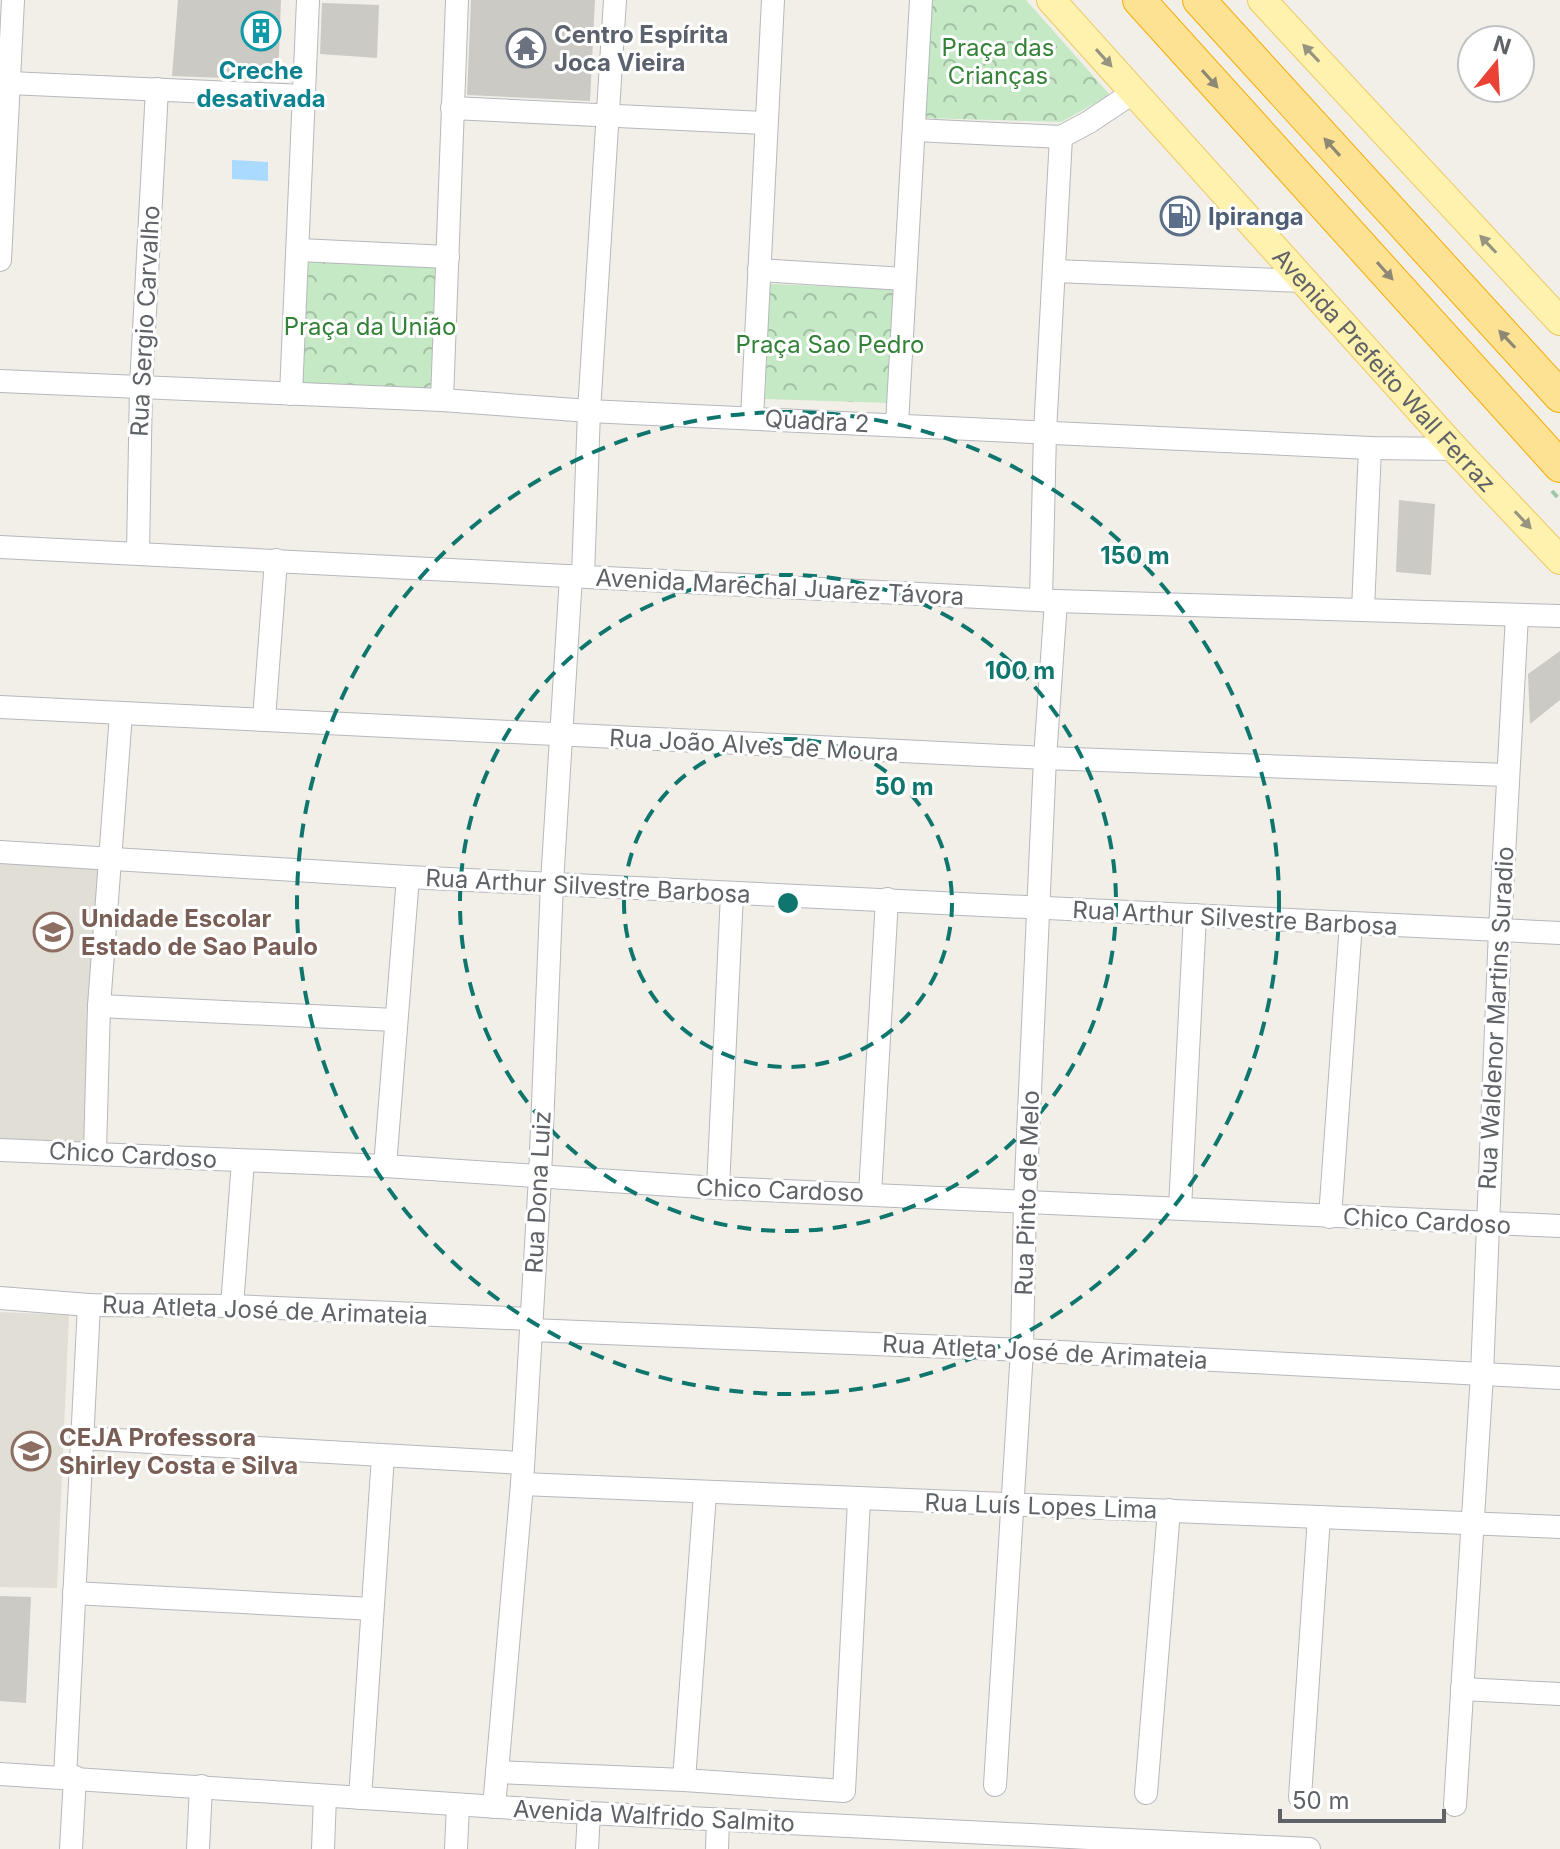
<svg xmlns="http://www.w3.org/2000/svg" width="1560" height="1849" font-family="Inter,sans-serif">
<defs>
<pattern id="park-crowns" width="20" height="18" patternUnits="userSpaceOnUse" patternTransform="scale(2)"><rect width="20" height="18" fill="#c5e8c5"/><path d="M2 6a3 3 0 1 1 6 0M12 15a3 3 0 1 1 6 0" fill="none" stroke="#a3c0a4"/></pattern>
</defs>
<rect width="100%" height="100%" fill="#f1efe8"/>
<g fill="#e1ded6">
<path d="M0,852L111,858L95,1152L0,1150Z"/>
<path d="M0,1312L69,1315L57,1588L0,1587Z"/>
</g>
<g fill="url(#park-crowns)">
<path d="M925,0H1026L1110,95L1061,122L925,118Z"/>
<path d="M307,257L440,263L435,394L299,388Z"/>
<path d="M769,284L895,289L891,403L765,399Z"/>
</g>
<path fill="#aadaff" d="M232,160L268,162V181L232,179Z"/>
<g fill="#cccac5">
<path d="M178,0H281L278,80L172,76Z"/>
<path d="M471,0H595L590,101L467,95Z"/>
<path d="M322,3L379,5L377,58L320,54Z"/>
<path d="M1399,500L1435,504L1431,575L1396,572Z"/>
<path d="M1560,651V700L1530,724L1528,674Z"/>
<path d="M0,1596L31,1597L26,1703L0,1701Z"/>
</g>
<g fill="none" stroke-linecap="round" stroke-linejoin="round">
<defs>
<g id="minor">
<path d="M9,83L303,96"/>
<path d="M452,108L765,123"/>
<path d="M915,130L1061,137L1089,122L1134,92"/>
<path d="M299,250L448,257"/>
<path d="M0,260L13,0"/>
<path d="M759,270L905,279"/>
<path d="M1055,271L1304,281"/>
<path d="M0,381L442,400L589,411L1370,448L1455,449"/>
<path d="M291,394L308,0"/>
<path d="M442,400L457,0"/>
<path d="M752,418L773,0"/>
<path d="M897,424L921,0"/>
<path d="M0,547L1056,601L1560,616"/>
<path d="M138,553L141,386L157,89"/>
<path d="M583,576L589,411L615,0"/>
<path d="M1041,600L1045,432L1061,137"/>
<path d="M1363,610L1370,448"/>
<path d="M0,707L1045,758L1507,775"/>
<path d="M264,719L276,560"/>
<path d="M0,852L408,877L1560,933"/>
<path d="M99,1006L395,1020"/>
<path d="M0,1150L385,1166L718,1188L1560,1226"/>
<path d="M95,1152L99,1006L121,714"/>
<path d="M385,1166L408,877"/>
<path d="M718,1188L732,894"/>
<path d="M870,1194L887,899"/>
<path d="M1180,1208L1195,915"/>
<path d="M1330,1217L1351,923"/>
<path d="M0,1298L89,1305L232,1306L530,1319"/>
<path d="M232,1306L243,1161"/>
<path d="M531,1330L1022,1350L1560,1378"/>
<path d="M81,1438L522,1463"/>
<path d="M522,1484L1560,1527"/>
<path d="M74,1593L372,1609"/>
<path d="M1462,1689L1560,1694"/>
<path d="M497,1772L684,1780L844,1791L859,1500"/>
<path d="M0,1774L589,1813L1309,1849"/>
<path d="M65,1777L89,1305"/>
<path d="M684,1780L705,1494"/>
<path d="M995,1785L1022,1350L1025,1202L1045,758L1056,601"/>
<path d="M1146,1793L1169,1510"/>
<path d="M1300,1797L1319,1517"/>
<path d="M360,1798L383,1456"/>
<path d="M1455,1805L1482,1374L1500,930L1517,615"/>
<path d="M494,1807L522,1484L540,1177L552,883L571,576"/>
<path d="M71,1849L75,1777"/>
<path d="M198,1849L201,1786"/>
<path d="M323,1849L325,1796"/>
<path d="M456,1849L458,1805"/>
<path d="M587,1849L589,1813"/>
<path d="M717,1849L718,1819"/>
</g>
<g id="major">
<path id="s1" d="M1051,0L1455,449L1560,560"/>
<path d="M1262,0L1560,321"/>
</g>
<g id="highway">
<path d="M1139,0L1560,466"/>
<path d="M1199,0L1560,396"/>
</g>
</defs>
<use href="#minor" stroke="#b5b8bc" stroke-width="24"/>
<use href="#major" stroke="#f2c960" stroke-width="30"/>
<use href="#highway" stroke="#f9ab00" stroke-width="34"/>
<path stroke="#9cc7a9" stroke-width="4" stroke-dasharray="8 4" stroke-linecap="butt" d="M1552,491L1560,500"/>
<use href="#minor" stroke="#fff" stroke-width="22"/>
<use href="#major" stroke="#fff2af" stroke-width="28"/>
<use href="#highway" stroke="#fde293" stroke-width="32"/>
</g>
<defs><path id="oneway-solid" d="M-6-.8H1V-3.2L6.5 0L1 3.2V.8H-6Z" transform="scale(2)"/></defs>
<g fill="#979581">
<use href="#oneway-solid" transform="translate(1311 53) rotate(-133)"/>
<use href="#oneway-solid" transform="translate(1104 58) rotate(48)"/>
<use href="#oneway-solid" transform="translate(1488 244) rotate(-133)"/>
<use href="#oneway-solid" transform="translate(1523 520) rotate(47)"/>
</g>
<g fill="#8e8975">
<use href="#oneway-solid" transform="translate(1210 79) rotate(48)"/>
<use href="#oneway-solid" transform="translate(1332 147) rotate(-132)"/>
<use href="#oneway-solid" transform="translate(1385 271) rotate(48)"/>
<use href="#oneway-solid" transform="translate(1507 339) rotate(-133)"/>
</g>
<g fill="none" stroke="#0f766e" stroke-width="4" stroke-dasharray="14 10">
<circle cx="788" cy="903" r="164"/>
<circle cx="788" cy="903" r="328"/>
<circle cx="788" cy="903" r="491"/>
</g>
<defs>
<symbol id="building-ring" viewBox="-11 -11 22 22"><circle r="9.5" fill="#fff" stroke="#0f9aa8" stroke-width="1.5"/><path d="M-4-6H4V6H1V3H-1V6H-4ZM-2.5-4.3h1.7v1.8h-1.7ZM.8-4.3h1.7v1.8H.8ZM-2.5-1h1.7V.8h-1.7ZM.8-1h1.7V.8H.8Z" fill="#0f9aa8"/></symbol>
<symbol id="temple-ring" viewBox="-11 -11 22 22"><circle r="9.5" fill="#fff" stroke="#6b7280" stroke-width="1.5"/><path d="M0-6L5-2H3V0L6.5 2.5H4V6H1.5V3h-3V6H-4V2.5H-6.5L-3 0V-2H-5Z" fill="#6b7280"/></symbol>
<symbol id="fuel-ring" viewBox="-11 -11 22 22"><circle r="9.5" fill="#fff" stroke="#5c6f8a" stroke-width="1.5"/><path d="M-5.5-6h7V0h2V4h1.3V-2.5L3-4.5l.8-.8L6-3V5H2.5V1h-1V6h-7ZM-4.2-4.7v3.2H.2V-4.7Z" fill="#5c6f8a"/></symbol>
<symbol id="school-ring" viewBox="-11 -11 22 22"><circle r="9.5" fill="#fff" stroke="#8d6e63" stroke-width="1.5"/><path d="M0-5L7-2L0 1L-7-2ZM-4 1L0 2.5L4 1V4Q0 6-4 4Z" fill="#8d6e63"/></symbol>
</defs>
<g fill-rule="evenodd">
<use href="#building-ring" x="239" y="9" width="44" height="44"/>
<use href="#temple-ring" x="504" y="26" width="44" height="44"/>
<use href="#fuel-ring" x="1158" y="194" width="44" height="44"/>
<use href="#school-ring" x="31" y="910" width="44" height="44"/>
<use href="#school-ring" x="9" y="1429" width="44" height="44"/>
</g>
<g text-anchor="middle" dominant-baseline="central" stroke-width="6" stroke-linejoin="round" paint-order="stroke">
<g font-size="24" font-weight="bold" fill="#5b616d" stroke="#fff" text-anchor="start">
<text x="554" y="34">Centro Espírita<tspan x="554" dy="28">Joca Vieira</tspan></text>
</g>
<g font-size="24" fill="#348238" stroke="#fff">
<text x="998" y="47">Praça das<tspan x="998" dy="28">Crianças</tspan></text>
<text x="370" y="326">Praça da União</text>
<text x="830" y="344">Praça Sao Pedro</text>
</g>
<g font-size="24" font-weight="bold" fill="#0d838f" stroke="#fff">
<text x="261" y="70">Creche<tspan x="261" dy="28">desativada</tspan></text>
</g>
<g font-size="24" font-weight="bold" fill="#4e5e75" stroke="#fff" text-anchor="start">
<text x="1208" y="216">Ipiranga</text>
</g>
<g font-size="24" fill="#5f6368" stroke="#fff">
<text transform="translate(145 321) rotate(-87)">Rua Sergio Carvalho</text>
<text stroke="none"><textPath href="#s1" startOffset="498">Avenida Prefeito Wall Ferraz</textPath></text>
<text transform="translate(817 421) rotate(3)">Quadra 2</text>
<text transform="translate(780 587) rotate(3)">Avenida Marechal Juarez Távora</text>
<text transform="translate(754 745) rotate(3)">Rua João Alves de Moura</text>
<text transform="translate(588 886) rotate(3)">Rua Arthur Silvestre Barbosa</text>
<text transform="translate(1235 918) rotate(3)">Rua Arthur Silvestre Barbosa</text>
<text transform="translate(1496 1018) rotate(-87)">Rua Waldenor Martins Suradio</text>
<text transform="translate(133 1155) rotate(3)">Chico Cardoso</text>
<text transform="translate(780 1190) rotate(2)">Chico Cardoso</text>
<text transform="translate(538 1192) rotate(-87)">Rua Dona Luiz</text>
<text transform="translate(1027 1193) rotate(-88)">Rua Pinto de Melo</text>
<text transform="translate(1427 1221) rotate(3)">Chico Cardoso</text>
<text transform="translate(265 1310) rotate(2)">Rua Atleta José de Arimateia</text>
<text transform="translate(1045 1352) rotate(3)">Rua Atleta José de Arimateia</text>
<text transform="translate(1041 1506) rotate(2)">Rua Luís Lopes Lima</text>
<text transform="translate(654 1816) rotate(3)">Avenida Walfrido Salmito</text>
</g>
<g font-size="24" font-weight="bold" fill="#785e54" stroke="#fff" text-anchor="start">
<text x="81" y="918">Unidade Escolar<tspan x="81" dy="28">Estado de Sao Paulo</tspan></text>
<text x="59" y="1437">CEJA Professora<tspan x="59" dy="28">Shirley Costa e Silva</tspan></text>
</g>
</g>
<circle cx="788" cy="903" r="12" fill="#0f766e" stroke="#fff" stroke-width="4"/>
<g font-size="24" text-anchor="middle" font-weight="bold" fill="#0f766e" stroke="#fff" stroke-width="6" stroke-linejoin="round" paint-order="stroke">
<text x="1135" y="564">150 m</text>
<text x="1020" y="679">100 m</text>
<text x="904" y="795">50 m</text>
</g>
<g transform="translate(1496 64) rotate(18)"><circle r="38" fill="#ffffff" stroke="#bfc1c3" stroke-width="2"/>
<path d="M0-6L14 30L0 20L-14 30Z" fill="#ea4335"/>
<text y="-12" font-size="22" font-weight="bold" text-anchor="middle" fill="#5f6368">N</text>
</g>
<path d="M1280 1809v12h164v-12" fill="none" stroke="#5f6368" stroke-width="4"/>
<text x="1292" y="1809" font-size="24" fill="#5f6368" stroke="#ffffff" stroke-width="6" paint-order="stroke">50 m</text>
</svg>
